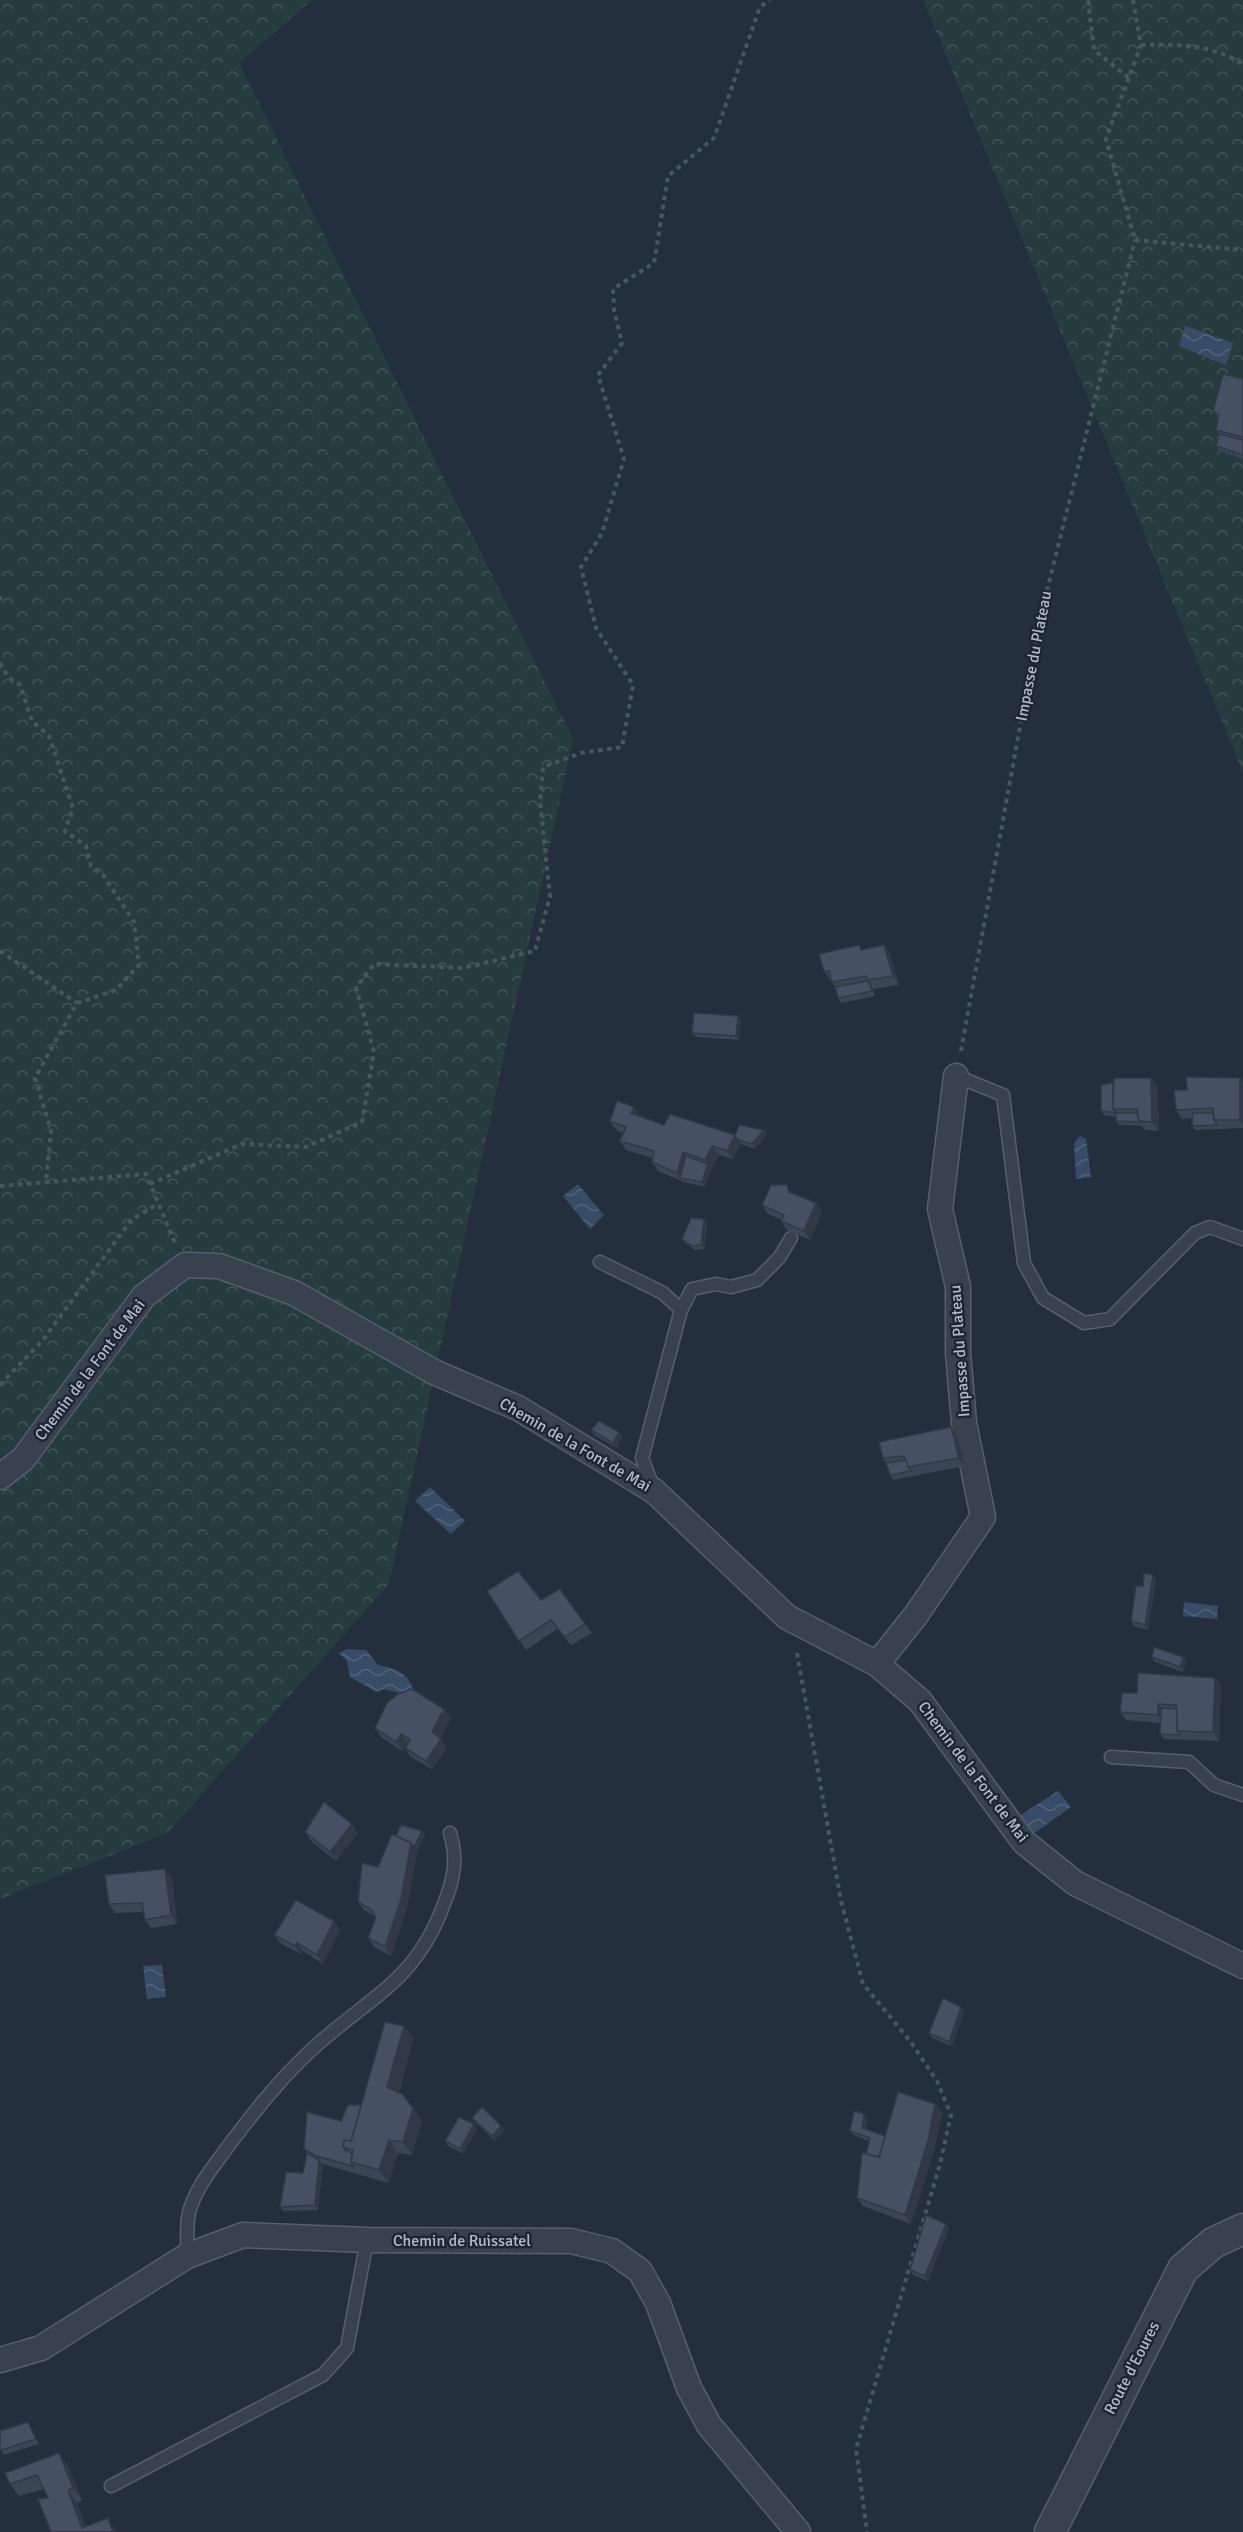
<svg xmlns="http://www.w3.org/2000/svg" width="1243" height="2532" font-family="Signika,sans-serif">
<defs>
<pattern id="forest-crowns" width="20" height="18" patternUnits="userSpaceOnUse" patternTransform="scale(1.5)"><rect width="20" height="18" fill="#263c3f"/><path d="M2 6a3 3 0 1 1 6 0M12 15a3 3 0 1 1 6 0" fill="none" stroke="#435659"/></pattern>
<pattern id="water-waves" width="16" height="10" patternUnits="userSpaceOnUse" patternTransform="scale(1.5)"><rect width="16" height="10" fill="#394c67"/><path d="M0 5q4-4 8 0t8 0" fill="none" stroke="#53647b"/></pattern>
</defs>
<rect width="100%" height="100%" fill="#242f3e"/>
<g fill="url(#forest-crowns)">
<path d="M0,0H312L239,63L573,739L389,1584L167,1833L0,1899Z"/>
<path d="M923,0H1243V772Z"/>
</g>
<g fill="url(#water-waves)">
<path d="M1185,326L1233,343L1226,365L1179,346Z"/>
<path d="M1080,1136L1086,1139L1091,1177L1076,1179L1074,1143Z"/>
<path d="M578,1184L604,1215L590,1229L563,1196Z"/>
<path d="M430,1487L465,1521L451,1534L415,1501Z"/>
<path d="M1184,1602L1218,1606L1217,1619L1183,1616Z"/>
<path d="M346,1649L366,1650L378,1665C398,1669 408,1673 415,1693L408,1695L383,1689L377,1692L350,1677L347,1661L339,1653Z"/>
<path d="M1058,1791L1071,1807L1032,1835L1015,1819Z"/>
<path d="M162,1965L166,1997L147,1999L143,1966Z"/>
</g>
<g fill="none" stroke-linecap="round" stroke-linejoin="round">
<defs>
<g id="service">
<path d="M956,1076L1003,1095L1024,1263L1043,1298L1084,1323L1110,1319L1195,1233L1210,1227L1243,1239"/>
<path d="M600,1262L663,1293L681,1310L642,1458L653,1487"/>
<path d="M681,1310L692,1289L716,1284L731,1287L757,1280L779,1258L791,1238"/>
<path d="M1111,1757L1189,1762L1214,1785L1243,1795"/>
<path d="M187,2256C188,2240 185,2221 191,2206C199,2183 215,2165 229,2145C257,2108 284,2074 319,2043C375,1994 417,1978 444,1904C454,1879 458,1859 450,1833"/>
<path d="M111,2486L323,2375L347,2348L367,2240"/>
</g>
<g id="minor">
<path d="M0,1477L23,1459L144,1296L185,1265L219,1266L294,1293L434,1372L518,1408L654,1491L787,1617L877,1664L920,1701L1024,1842L1075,1883L1243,1966"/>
<path d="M877,1664L916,1615L983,1517L964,1423L958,1353V1287L940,1209L956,1076"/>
<path d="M0,2360L41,2348L187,2256L243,2235L367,2240L571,2241L612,2251L640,2271L658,2303L689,2388L709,2425L798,2532"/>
</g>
<path id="tertiary" d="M1050,2532L1183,2269L1213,2243L1243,2229"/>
</defs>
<use href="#service" stroke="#565f6c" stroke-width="15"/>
<use href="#minor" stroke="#565f6c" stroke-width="27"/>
<use href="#tertiary" stroke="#565f6c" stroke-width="33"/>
<g stroke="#44595c" stroke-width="4" stroke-dasharray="4.5 4.5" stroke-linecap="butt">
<path d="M1088,0L1094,50L1129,78"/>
<path d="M1133,0L1141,45L1106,139L1135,240"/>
<path d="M1141,45C1175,44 1214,44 1243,65"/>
<path d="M1135,240L1243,250"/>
<path d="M0,596V601"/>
<path d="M0,663L8,677L20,685L32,721L49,736L73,808L65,831L86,846L91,866L103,875L134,922L139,965L116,990L77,1003L35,1078L51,1131L46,1181"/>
<path d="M0,951L77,1003"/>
<path d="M961,1051L1039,622L1135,240"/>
<path d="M150,1184L242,1144L306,1147L362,1122L374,1052L356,987L374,964L463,968L535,951L550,896L540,802L543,767L581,753L622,747L633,685L596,628L581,567L602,533L624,459L598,375L622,343L614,310L613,289L654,263L668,176L714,138L760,7L770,0"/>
<path d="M0,1186L146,1174L175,1243"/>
<path d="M0,1385L43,1340L132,1219L158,1204"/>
<path d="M797,1653L841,1901L863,1984L910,2041L937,2081L951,2115L940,2164L856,2449L867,2532"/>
</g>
<use href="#service" stroke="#38414e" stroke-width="12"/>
<use href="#minor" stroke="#38414e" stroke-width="24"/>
<use href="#tertiary" stroke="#38414e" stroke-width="30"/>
</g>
<g fill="#3b4654">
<path d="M1243,379V459L1219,450L1216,446L1219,434L1216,430L1218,418L1213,411Z"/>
<path d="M859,945L862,950L884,945L890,954L899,985L873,989L875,996L841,1003L838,998L835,987L832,982L831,980H830L824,971Z"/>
<path d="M738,1016L741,1021L739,1040L696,1037L692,1033Z"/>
<path d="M1240,1078L1243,1082V1128L1195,1130L1192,1126L1193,1118L1182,1119L1176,1110L1187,1090Z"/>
<path d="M1157,1086L1159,1131L1145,1130L1142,1126L1119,1125L1116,1121V1117L1104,1115L1101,1111Z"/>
<path d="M639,1116L664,1125L735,1135L764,1130L767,1134L755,1149L741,1144L733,1159L719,1155L711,1169L705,1187L684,1182L658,1171L652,1162L653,1158L626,1150L620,1141L623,1133L616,1130L610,1121L640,1116Z"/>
<path d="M793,1193L822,1212L810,1240L787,1230L781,1221L782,1220L768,1214L762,1205Z"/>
<path d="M704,1219L707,1224L704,1249L695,1250L685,1243L682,1239Z"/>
<path d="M591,1430L622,1436L617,1448L594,1435Z"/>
<path d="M957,1435L965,1466L893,1480L890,1475L886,1463L883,1458Z"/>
<path d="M1153,1575L1156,1579L1148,1630L1134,1626L1131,1621L1143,1586Z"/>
<path d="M560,1589L592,1633L571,1645L557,1629L526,1650L487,1591L541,1600Z"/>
<path d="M1152,1657H1183L1186,1661L1183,1672L1155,1662Z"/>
<path d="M1215,1678L1221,1686L1219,1741L1164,1739L1160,1734L1161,1723L1126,1720L1120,1712L1137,1693Z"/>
<path d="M444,1709L451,1718L440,1738L447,1748L432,1769L411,1757L405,1748L408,1743L407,1742L402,1751L381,1737L375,1728Z"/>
<path d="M422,1831L425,1835L417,1851L407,1908L391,1956L374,1947L368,1938L376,1917L364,1910L358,1902L396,1836Z"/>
<path d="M305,1832L358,1833L336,1861L311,1841Z"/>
<path d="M172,1878L177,1924L151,1928L145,1920L143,1912L115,1913L109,1904Z"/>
<path d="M334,1921L340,1930L323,1964L303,1951L301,1954L280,1943L274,1935Z"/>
<path d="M964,2011L952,2046L932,2038L929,2033Z"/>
<path d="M404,2026L413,2039L399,2092L422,2121L412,2155L398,2153L388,2183L323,2164L318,2210L284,2211L280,2207L303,2173L307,2153L304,2149L361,2105Z"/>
<path d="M935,2104L942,2113L934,2150L911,2224L863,2206L857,2198L869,2141L853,2135L850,2131L867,2119L866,2129L885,2136Z"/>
<path d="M472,2118L501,2126L504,2130L495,2141L475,2122Z"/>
<path d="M474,2124L477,2129L463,2153L448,2146L445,2141Z"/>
<path d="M949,2228L928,2281L913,2275L910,2270Z"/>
<path d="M28,2422L39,2444L4,2455L0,2449Z"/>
<path d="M68,2466L82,2500L77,2503L85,2526L117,2532H51L48,2498L44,2489L19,2496L10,2484Z"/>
</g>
<g fill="#303945">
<path d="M884,945L890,954L899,985L893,976Z"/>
<path d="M870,984L873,989L875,996L872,991Z"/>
<path d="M738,1016L741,1021L739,1040L736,1036Z"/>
<path d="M1151,1078L1157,1086L1159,1131L1152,1122Z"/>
<path d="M1240,1078L1243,1082V1124L1240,1120Z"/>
<path d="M634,1107L640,1116L637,1122L631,1113Z"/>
<path d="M764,1130L767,1134L755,1149L752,1144Z"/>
<path d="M735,1135L741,1144L733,1159L727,1151Z"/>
<path d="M712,1146L719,1155L711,1169L705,1187L702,1182L708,1164L705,1160Z"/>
<path d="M683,1152L689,1161L680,1178L677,1173Z"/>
<path d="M816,1203L822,1212L810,1240L804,1231Z"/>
<path d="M704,1219L707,1224L704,1249L701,1245Z"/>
<path d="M951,1427L957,1435L965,1466L959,1458Z"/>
<path d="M619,1432L622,1436L617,1448L613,1443Z"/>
<path d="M1153,1575L1156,1579L1148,1630L1145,1625Z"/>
<path d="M1183,1657L1186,1661L1183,1672L1180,1667Z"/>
<path d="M1215,1678L1221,1686L1219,1741L1213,1732Z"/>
<path d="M1158,1704L1164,1713V1724L1158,1715Z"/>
<path d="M444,1709L451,1718L439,1741L432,1732Z"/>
<path d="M401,1734L407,1742L402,1751L396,1742Z"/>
<path d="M441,1739L447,1748L432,1769L426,1761Z"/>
<path d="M352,1824L358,1833L336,1861L330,1852Z"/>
<path d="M422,1831L425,1835L417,1851L414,1847Z"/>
<path d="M411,1843L417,1851L407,1908L391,1956L385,1947Z"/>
<path d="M165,1869L172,1878L177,1924L171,1915Z"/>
<path d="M334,1921L340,1930L323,1964L317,1955Z"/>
<path d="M297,1943L303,1951L301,1954L295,1946Z"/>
<path d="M961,2007L964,2011L952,2046L949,2042Z"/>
<path d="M404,2026L413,2039L396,2100L387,2087Z"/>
<path d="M935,2104L942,2113L934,2150L911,2224L905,2215Z"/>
<path d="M413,2108L422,2121L412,2155L403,2142Z"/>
<path d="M864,2114L867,2119L865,2133L862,2128Z"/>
<path d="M474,2124L477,2129L463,2153L460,2149Z"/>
<path d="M501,2126L504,2130L495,2141L492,2136Z"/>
<path d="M389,2140L398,2153L388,2183L379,2170Z"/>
<path d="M319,2160L323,2164L318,2210L315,2205Z"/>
<path d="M946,2224L949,2228L928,2281L925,2276Z"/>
<path d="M59,2453L68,2466L82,2500L73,2488Z"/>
<path d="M68,2490L77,2503L88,2532L82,2528Z"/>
<path d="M108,2518L117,2532H113Z"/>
</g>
<g fill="#455162" stroke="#303945" stroke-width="1.5">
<path d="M1223,374L1243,379V437L1216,430L1219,415L1213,411Z"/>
<path d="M1219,434L1243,440V455L1216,446Z"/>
<path d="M859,945L861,950L884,945L893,976L867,980L866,976L832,982L829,971H824L819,954Z"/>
<path d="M867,981L870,984L872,991L838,998L835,987Z"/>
<path d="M694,1013L738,1016L736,1036L692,1033Z"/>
<path d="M1186,1077L1240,1078V1120H1214L1213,1108L1176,1110L1174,1090H1187Z"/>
<path d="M1114,1078H1151L1152,1122L1139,1121L1137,1109H1113Z"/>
<path d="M1113,1083V1109L1116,1113L1101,1111V1085Z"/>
<path d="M617,1101L634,1107L631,1113L664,1125L670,1114L735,1135L727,1151L712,1146L705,1160L683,1152L677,1173L652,1162L654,1151L620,1141L626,1127L610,1121Z"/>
<path d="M1116,1113H1137L1139,1121L1140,1122L1116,1121Z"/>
<path d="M1193,1113H1213L1214,1120L1217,1125L1192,1126Z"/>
<path d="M739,1125L764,1130L752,1144L738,1140L735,1136Z"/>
<path d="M686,1156L708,1164L702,1182L680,1178Z"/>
<path d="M771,1185H787L789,1192L816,1203L804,1231L781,1221L784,1215L762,1205Z"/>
<path d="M691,1218L704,1219L701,1245L692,1246L682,1239Z"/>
<path d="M599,1421L619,1432L613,1443L591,1430Z"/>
<path d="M951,1427L959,1458L908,1467L904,1456L883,1458L879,1442Z"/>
<path d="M906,1460L908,1467L911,1471L890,1475L886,1463Z"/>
<path d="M518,1571L541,1600L560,1589L585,1624L565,1637L551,1620L519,1641L487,1591Z"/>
<path d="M1144,1573L1153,1575L1145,1625L1131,1621L1136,1586H1143Z"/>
<path d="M1154,1647L1183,1657L1180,1667L1152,1657Z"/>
<path d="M1138,1673L1215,1678L1213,1732L1177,1731L1176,1705L1158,1704V1715L1120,1712L1122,1693H1137Z"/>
<path d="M412,1689L444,1709L432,1732L441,1739L426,1761L405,1748L411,1740L401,1734L396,1742L375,1728L387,1703L398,1694Z"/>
<path d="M1161,1708L1177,1709V1731L1180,1735L1160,1734Z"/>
<path d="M324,1802L352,1824L330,1852L305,1832Z"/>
<path d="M401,1825L422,1831L414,1847L411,1843L396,1836Z"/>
<path d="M392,1834L411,1843L401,1899L385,1947L368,1938L376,1917L371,1909L358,1902L362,1863L378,1867Z"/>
<path d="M165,1869L171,1915L145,1920L142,1903L109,1904L105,1875Z"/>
<path d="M296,1900L334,1921L317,1955L297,1943L295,1946L274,1935Z"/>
<path d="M943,1998L961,2007L949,2042L929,2033Z"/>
<path d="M385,2022L404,2026L387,2087L402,2094L413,2108L403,2142L389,2140L379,2170L351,2162L353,2150L343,2147L344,2140L351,2141Z"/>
<path d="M898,2092L935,2104L928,2141L905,2215L857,2198L862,2153L879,2157Z"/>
<path d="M348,2105H361L351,2141L344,2140L343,2147L346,2151L352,2153L351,2162L353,2166L316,2156L304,2149L307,2112L341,2121Z"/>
<path d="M482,2107L501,2126L492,2136L472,2118Z"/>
<path d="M854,2111L864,2114L862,2128L885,2136L879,2157L866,2154L870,2138L850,2131Z"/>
<path d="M459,2117L474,2124L460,2149L445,2141Z"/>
<path d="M307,2153L319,2160L315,2205L280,2207L286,2172L303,2173Z"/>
<path d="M926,2215L946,2224L925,2276L910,2270Z"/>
<path d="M28,2422L36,2439L1,2450L0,2449V2431Z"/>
<path d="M59,2453L73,2488L68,2490L82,2528L108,2518L113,2532H51L38,2499L48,2498L37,2475L10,2484L5,2473Z"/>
</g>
<g text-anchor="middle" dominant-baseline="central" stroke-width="5" stroke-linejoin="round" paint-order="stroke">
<g font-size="16" fill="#b4bcc9" stroke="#1d2633">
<text transform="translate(1034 656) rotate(-79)">Impasse du Plateau</text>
<text transform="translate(960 1351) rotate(-94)">Impasse du Plateau</text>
<text transform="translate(90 1370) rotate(-53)">Chemin de la Font de Mai</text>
<text transform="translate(575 1445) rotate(30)">Chemin de la Font de Mai</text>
<text transform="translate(973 1772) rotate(53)">Chemin de la Font de Mai</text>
<text x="462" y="2241">Chemin de Ruissatel</text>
<text transform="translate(1132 2368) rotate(-63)">Route d'Eoures</text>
</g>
</g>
</svg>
